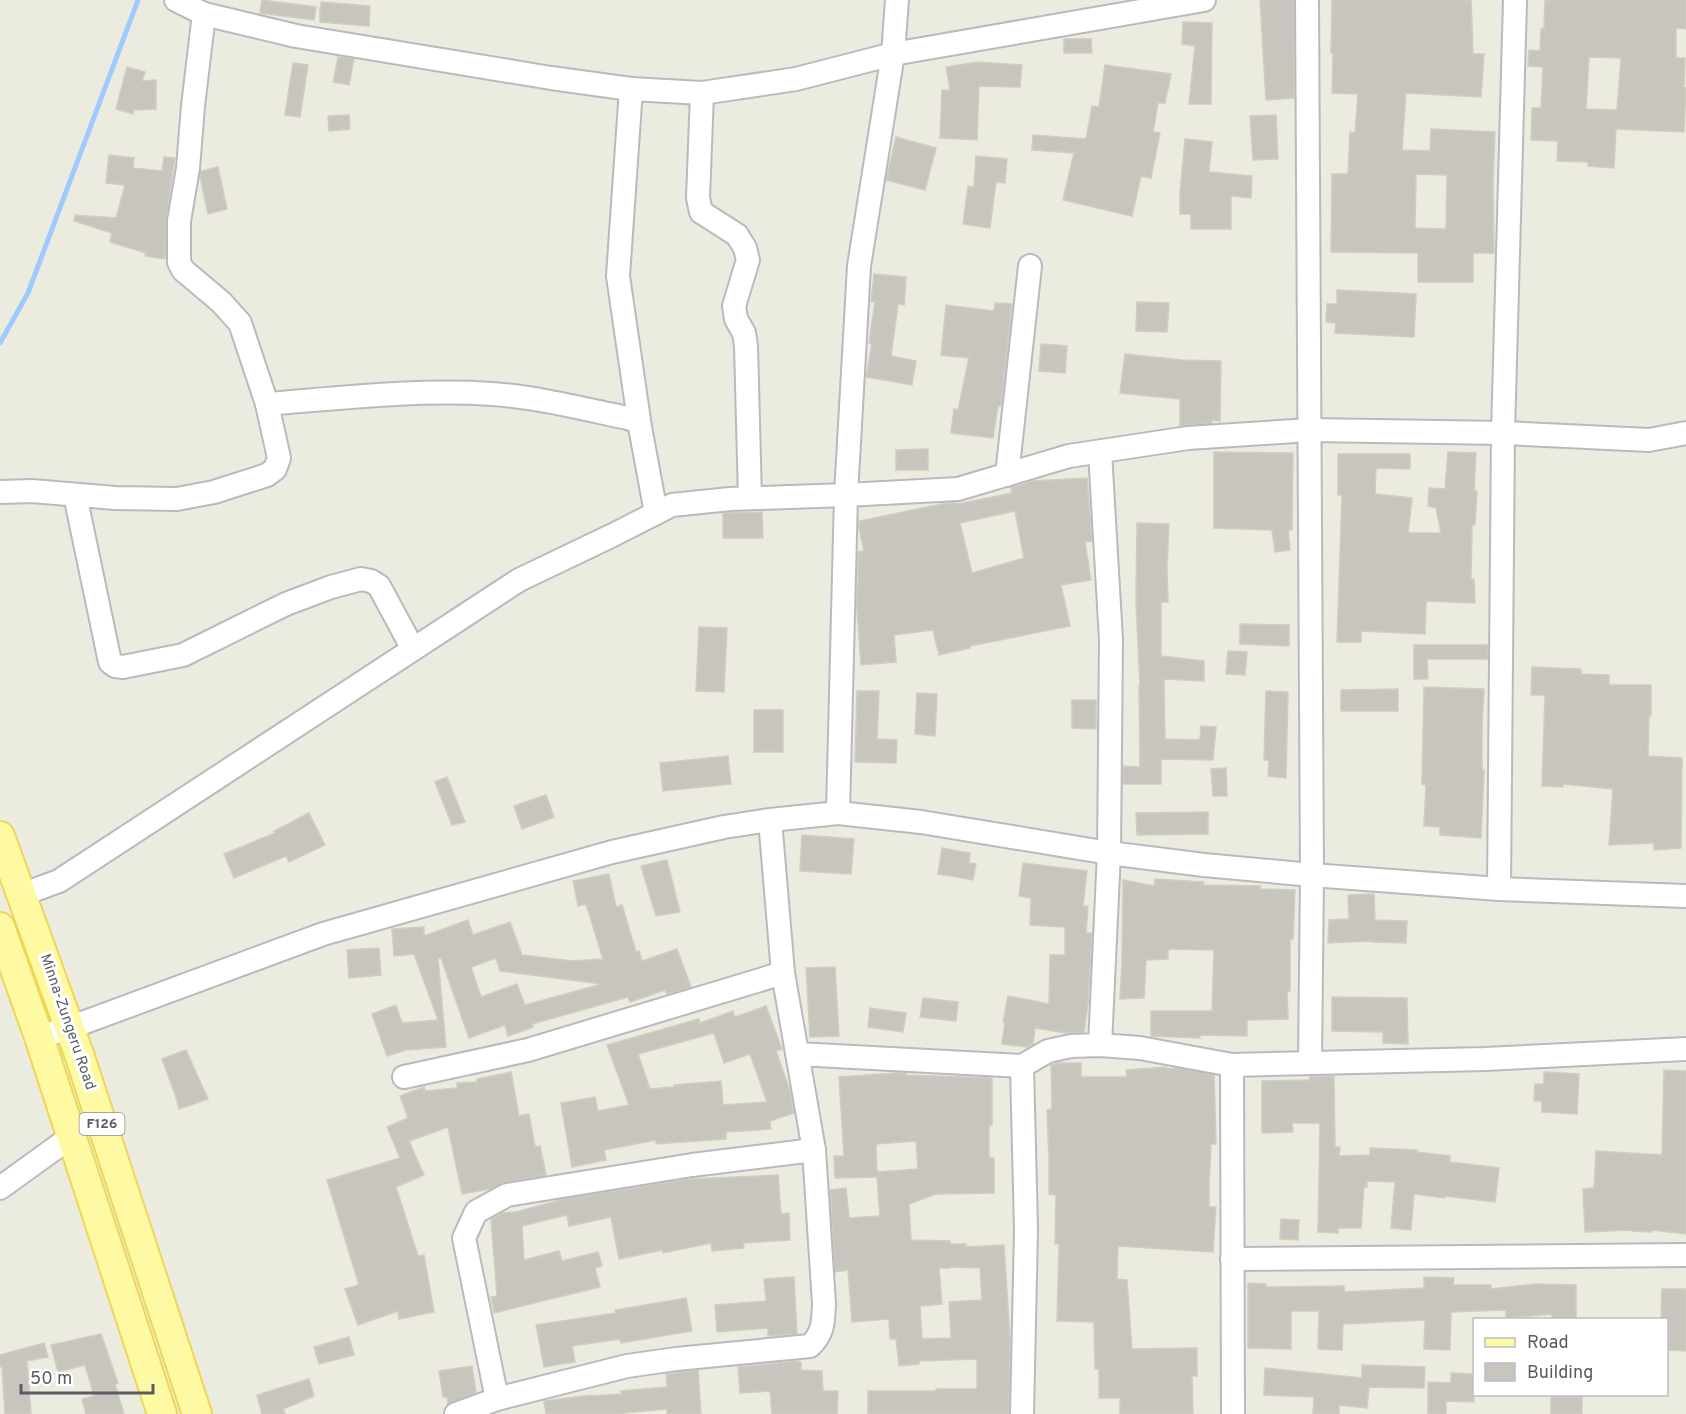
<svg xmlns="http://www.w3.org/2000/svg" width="1686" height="1414" font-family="Overpass,sans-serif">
<rect width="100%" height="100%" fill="#ecebe0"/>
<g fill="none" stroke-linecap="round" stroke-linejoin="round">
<path stroke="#9fcafe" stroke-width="5" d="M0,343L28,293L138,0"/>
</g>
<g fill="#c7c5be" stroke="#d1cdbf" stroke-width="1.5" fill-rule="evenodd">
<path d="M262,0L316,7L314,20L260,13Z"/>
<path d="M1260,0H1294V98L1266,100Z"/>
<path d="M1332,0H1471L1473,54H1484L1481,97L1406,93L1402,150L1430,151L1431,129L1495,132L1493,181L1494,253H1473V282H1418V253L1331,252L1332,174H1348L1350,132L1355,133L1358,94L1332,93L1333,53H1331ZM1416,174L1447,175L1446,229L1415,228Z"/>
<path d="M1545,0H1686V29L1676,28V58H1685L1684,87L1686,88L1684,132L1616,129L1614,168L1588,166V162L1557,161L1558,141L1531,140L1532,108H1541L1543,67L1528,66L1529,50L1540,51L1541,29H1544ZM1589,57L1621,58L1617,110L1586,109Z"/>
<path d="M321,2L370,6L369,26L320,22V8H321Z"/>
<path d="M1183,22L1212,23L1211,104H1189L1195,46L1182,44Z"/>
<path d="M1064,39H1091L1092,53H1064Z"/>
<path d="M338,57L354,59L349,85L333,82Z"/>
<path d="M977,62L1022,65L1020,87L979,86L977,140L940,138L942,90H950L946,67Z"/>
<path d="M293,63L308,65L300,117L285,115Z"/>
<path d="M1105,65L1171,74L1165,103H1158L1153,132L1160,133L1151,178L1141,176L1132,216L1063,200L1074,153L1032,150L1033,135L1086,139L1092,106L1099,107Z"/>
<path d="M127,67L145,72L142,81L156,80V109L134,110L133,114L116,109Z"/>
<path d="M349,115L350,129L329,131L328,116Z"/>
<path d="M1276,115L1278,159L1253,160L1250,116Z"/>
<path d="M896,137L936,148L925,190L886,180Z"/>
<path d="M1185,139L1212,142L1209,172L1252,176L1251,198L1231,196V229H1191V214H1180V192Z"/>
<path d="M109,155L134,158L133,168L162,171L164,157L175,158L166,219L165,259L145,256L146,253L110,242L112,233L74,221L75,215L116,218L125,185L106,183Z"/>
<path d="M976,156L1007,159L1005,183L996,182L990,228L963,224L968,186L974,187Z"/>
<path d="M218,167L227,209L208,214L200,177L201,171Z"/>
<path d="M874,274L906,277L904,305L898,304L891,356L916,361L912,385L866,377L872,344L869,343L875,302H871Z"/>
<path d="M1337,290L1416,294L1414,337L1335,333L1336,323L1326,322L1327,304H1337Z"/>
<path d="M1137,302L1169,303L1167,332L1136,331Z"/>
<path d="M995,303L1012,304L1001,406H998L993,438L951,433L954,409L958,410L969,358L941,355L946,305L994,311Z"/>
<path d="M1041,344L1067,346L1065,373L1039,371Z"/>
<path d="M1125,354L1182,360L1221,361L1220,421L1212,420V423L1180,426V399L1120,393Z"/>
<path d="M928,449V470H896V450Z"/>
<path d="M1214,452L1293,453L1292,530H1288L1290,550L1275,552L1272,530L1214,528Z"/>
<path d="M1448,452L1476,453L1474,491H1477L1475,525H1472L1471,579H1474L1475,603L1426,601L1425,634L1361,631V642H1337L1342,495H1338V454H1410V469L1376,468L1375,494L1412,498L1408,533H1441L1436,508L1428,506L1429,488L1445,489Z"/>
<path d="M1087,478L1092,541L1085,542L1091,580L1061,585L1070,626L970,646V648L939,655L933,630L894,635L896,662L861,665L857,610V586H858V552L864,551L859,528V521L947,503H957L958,504L1012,493L1011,488L1032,481ZM1015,511L1024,558L972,573L960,523Z"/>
<path d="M762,512L763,538H723V513Z"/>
<path d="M1137,523L1169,524L1167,567L1168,602H1161V656L1204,661V681L1164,679L1165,739L1200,740L1201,726L1216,727L1213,760L1161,759V784H1123V766L1140,767L1139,686H1140L1136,602Z"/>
<path d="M1240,624L1289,625V646L1240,644Z"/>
<path d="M699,627L727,628L724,692L696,691Z"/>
<path d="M1414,645H1488V659H1427L1428,679H1414Z"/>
<path d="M1228,651L1247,652L1245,675L1226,674Z"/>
<path d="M1532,667L1581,669V674L1609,675V685H1651V716H1649L1648,756L1682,758L1681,848L1654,850V843L1609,845L1613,789L1563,784V787L1542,786L1545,695H1531Z"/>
<path d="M1424,687L1484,689L1482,726V770H1484L1481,838L1440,835V827L1424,826L1426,785L1422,784Z"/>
<path d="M1398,689V711H1341V690Z"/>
<path d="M857,691H879L877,739L897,740L896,763L855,762Z"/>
<path d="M1266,691L1288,692L1286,778L1268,776L1269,760H1264Z"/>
<path d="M917,693L937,694L935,736L915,734Z"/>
<path d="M1072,700H1096V729L1072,728Z"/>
<rect x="754" y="710" width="29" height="42"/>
<path d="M728,756L731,784L663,791L660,763Z"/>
<path d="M1226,768L1227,796H1213L1211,769Z"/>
<path d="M447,777L465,822L452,825L435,782Z"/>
<path d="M546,795L554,817L522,829L514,806Z"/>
<path d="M1208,812V834L1137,835L1136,813Z"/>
<path d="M309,813L325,845L289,862L286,856L234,878L224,854L275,833L274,831Z"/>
<path d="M802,835L854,839L851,874L800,871Z"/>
<path d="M942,848L970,853L969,863L976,864L973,880L938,874Z"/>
<path d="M667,860L680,912L656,916L641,866Z"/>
<path d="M1023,863L1087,871L1083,906H1088L1086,933H1092L1088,1003L1084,1032L1066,1033L1035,1028L1033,1044L1027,1047L1002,1044L1005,1022H1003L1008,996L1049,1004L1050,955H1065V927L1030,925L1031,898L1019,896Z"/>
<path d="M609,874L616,907L622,905L636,952L639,951L642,961L677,949L691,987L667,994L665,990L630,1002L628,997L532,1024L533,1027L508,1036L505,1025L469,1038L441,958H438L446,1047L406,1050L387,1056L372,1014L396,1005L402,1023L438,1020L414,954L394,956L392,929L424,927V936L468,920L473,935L510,922L522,955L572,961L603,959L586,904L578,906L573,881ZM496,958L500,971L602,984L525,1005L517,984L481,997L471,967Z"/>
<path d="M1155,879L1204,882L1203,885L1260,886V889L1295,890L1293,939H1290V991H1287L1288,1019L1247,1020V1036L1200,1035V1038L1151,1036V1011H1212L1214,950L1168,949V959L1146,960L1144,998L1120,999L1122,963L1123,880L1154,886Z"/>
<path d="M1374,894L1375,920L1407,921L1406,943L1372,942V941L1328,943L1329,920L1349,919L1348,895Z"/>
<path d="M379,948L381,975L349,978L347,950Z"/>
<path d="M835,967L839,1036L810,1037L806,968Z"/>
<path d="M1332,997L1407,998L1408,1044L1383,1043V1032L1332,1031Z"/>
<path d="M923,998L958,1002L956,1021L920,1017Z"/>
<path d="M766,1006L782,1049L776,1051L790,1091L794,1113L770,1121L771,1129L726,1132V1139L656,1144V1140L604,1150L606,1160L572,1167L561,1103L595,1097L598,1111L629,1105L607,1045L699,1019L700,1023L733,1011L735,1017ZM714,1033L724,1063L750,1054L767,1102L723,1105L721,1081L674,1085V1087L650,1089L638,1054Z"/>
<path d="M870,1008L906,1013L903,1032L868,1027Z"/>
<path d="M186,1050L208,1099L179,1109L175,1094L162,1059Z"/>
<path d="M1058,1063H1081V1077H1127L1126,1070L1166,1067L1168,1069L1176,1068L1214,1075L1216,1144H1211L1209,1183V1207H1216L1213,1252L1118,1246L1117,1279L1127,1280L1132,1349L1197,1348V1376H1192L1193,1414H1120V1398H1099V1369H1095L1094,1322L1057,1321L1059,1244H1055L1056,1195L1049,1194V1159L1047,1110L1052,1109L1051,1065Z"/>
<path d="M1664,1070L1686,1071V1234L1652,1230V1232L1632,1231V1230L1585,1232L1583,1189L1594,1188L1596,1151L1662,1155Z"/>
<path d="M511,1072L519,1116L529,1114L535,1147L540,1146L546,1175L505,1182L490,1189L462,1194L448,1127L409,1141L424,1175L396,1187L418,1256L424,1255L434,1312L399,1319L398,1311L358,1325L345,1289L359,1285L327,1180L400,1158L387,1127L408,1118L400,1096L424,1087L425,1091L457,1088V1083L477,1082V1079Z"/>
<path d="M1544,1072L1579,1074L1577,1114L1542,1112V1101H1534L1535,1084H1544Z"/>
<path d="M897,1073H906V1075L992,1078V1125L989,1126V1158H994V1193L936,1194L909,1204L911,1240L950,1241V1244H966L965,1247L1004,1245L1010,1339L1009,1414H868V1391H936V1389H977V1359L919,1361V1364L899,1366L896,1339H890L889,1319L852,1322L848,1270L835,1272L830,1190L846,1188L849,1218L880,1216L877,1177L835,1178L834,1156H844L839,1077ZM916,1141L918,1169L877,1172L876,1144ZM950,1267L980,1268L982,1300L949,1302L951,1338L922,1339L920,1306L942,1304L939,1268H950Z"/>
<path d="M1334,1076L1335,1147H1340L1339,1156L1370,1155V1148L1417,1150L1416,1152L1450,1156V1162L1499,1168L1495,1202L1445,1196V1198L1414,1194L1411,1230L1391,1228L1395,1182L1367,1181V1187H1364L1361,1228H1338V1233L1318,1232L1320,1123H1292L1293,1132L1262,1133V1081L1310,1080V1077Z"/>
<path d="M778,1175L781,1214L789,1213L790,1240L743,1243L744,1248L712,1251L711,1243L663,1253L662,1250L619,1259L611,1217L569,1226L567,1215L522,1226L524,1260L559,1251L562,1261L598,1252L602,1266L595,1268L600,1287L494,1313L491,1297L497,1296L491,1219L503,1213L516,1212L564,1199L690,1179Z"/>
<path d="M1281,1219L1299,1220L1298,1240L1280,1239Z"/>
<path d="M794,1277L797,1334L768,1336V1328L717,1332L715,1305L766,1301L764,1279Z"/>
<path d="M1424,1277L1454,1278L1453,1285H1491V1289L1535,1284L1576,1285V1320H1552V1314L1506,1318V1310L1451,1312L1450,1350L1424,1349L1425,1320L1343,1324L1342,1350L1318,1349L1319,1311H1291V1349L1248,1348V1283L1266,1284V1287L1344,1286V1292L1424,1288Z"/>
<path d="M1662,1289H1686V1351L1666,1350V1320H1661Z"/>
<path d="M686,1298L692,1331L621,1343L620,1339L572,1346L575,1362L544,1367L536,1325L616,1313L615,1310Z"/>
<path d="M101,1334L118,1383L115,1384L124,1414H86L82,1399L94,1396L85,1365L58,1372L51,1345Z"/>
<path d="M349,1337L354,1355L319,1364L314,1347Z"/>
<path d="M44,1343L48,1357L27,1361L31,1414H5L2,1366L0,1367V1355Z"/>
<path d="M798,1361L801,1362V1370L822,1371L823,1391H838L837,1414H772L770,1391L740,1393L738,1367Z"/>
<path d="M1362,1365L1425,1367L1424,1388L1369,1387L1367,1408L1339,1405V1414H1313L1314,1397L1264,1395L1265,1368L1362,1378Z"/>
<path d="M472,1366L476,1392L448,1404L447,1397H443L439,1371Z"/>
<path d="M698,1370L701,1414H667V1409L613,1414H546L544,1401L592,1395L593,1396L622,1394L621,1391L667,1387L666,1374Z"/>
<path d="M1451,1373L1474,1374V1402L1446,1401V1414H1428V1382L1451,1383Z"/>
<path d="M309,1379L314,1396L283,1409L285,1414H262L257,1395Z"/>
<rect x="1551" y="1395" width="31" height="19"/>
</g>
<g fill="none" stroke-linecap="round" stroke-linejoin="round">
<defs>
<g id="minor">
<path d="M176,0L204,14L296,36L551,78L631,89L702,93L796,79L893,54L1204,0"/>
<path d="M1307,0L1312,875L1310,1063"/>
<path d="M204,14L193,106L188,168L179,221V262L183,270L221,302L240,323L267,404C342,398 417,389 492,394C537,397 584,409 628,418L636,421L640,427L656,513"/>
<path d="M631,89L618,276L640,427"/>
<path d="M702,93L698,198L701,212L737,235L745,248L748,260L734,306L736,319L744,333L746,346L750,498"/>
<path d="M1100,452L1111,640L1109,853L1100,1045"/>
<path d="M1007,475L1030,266"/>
<path d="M0,492L32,491L115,498L177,499L214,492L267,475L275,469L279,458L267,404"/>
<path d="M75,495L110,662L115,666L123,667L183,655L286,604L331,587L361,579L371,581L379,586L413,649"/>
<path d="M838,813L846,495L859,266L893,54L897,0"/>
<path d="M1499,889L1503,433L1515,0"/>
<path d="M21,895L59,881L519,580L613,535L672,505L730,499L846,495L958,489L1069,456L1188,438L1310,430L1503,433L1649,440L1686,433"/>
<path d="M39,1037L69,1028L323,934L612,852L724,827L770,820L838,813L921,822L1109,853L1204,865L1312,875L1499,889L1686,896"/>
<path d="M797,1054L1022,1066L1048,1051L1071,1046L1100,1045L1140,1048L1232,1065L1485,1059L1686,1049"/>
<path d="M1232,1065L1233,1414"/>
<path d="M404,1077L528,1050L783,973"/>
<path d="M0,1188L72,1136"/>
<path d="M1232,1259L1686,1255"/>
<path d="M497,1399L464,1238L476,1212L507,1195L692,1165L814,1150"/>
<path d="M456,1414L497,1399L627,1366L676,1359L810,1346C824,1332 823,1322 824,1304L814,1150L783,973L770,820"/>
<path d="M1022,1414L1026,1230L1022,1066"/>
</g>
<g id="major">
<path d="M0,836L80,1057L197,1414"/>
<path d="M0,927L39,1037L162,1414"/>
</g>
</defs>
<use href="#minor" stroke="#b8babf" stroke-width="26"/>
<use href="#major" stroke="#efd656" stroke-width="32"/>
<use href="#minor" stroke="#fff" stroke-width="22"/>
<use href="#major" stroke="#fefaa4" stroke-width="28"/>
</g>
<g text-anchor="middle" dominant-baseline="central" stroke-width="6" stroke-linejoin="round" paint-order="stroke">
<rect fill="#fff" stroke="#8b8d90" stroke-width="1.5" x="79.5" y="1113" width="45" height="22" rx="4.5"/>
<g font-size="14" font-weight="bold" fill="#595c61">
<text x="102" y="1124">F126</text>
</g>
<g font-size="15" fill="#595c61" stroke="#fff">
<text transform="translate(67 1022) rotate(71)">Minna-Zungeru Road</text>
</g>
</g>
<rect x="1473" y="1318" width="195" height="78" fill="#ffffff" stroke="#bdbec0" stroke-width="1.5"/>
<rect x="1485" y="1338" width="30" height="9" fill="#fefaa4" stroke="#bdbec0" stroke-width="1.5"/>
<text x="1527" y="1348" font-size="18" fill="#595c61">Road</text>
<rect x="1485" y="1363" width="30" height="18" fill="#c7c5be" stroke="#bdbec0" stroke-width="1.5"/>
<text x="1527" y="1378" font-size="18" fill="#595c61">Building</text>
<path d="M21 1384v9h132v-9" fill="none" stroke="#595c61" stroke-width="3"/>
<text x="30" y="1384" font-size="18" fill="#595c61" stroke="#ffffff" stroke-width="4.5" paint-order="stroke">50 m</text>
</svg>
